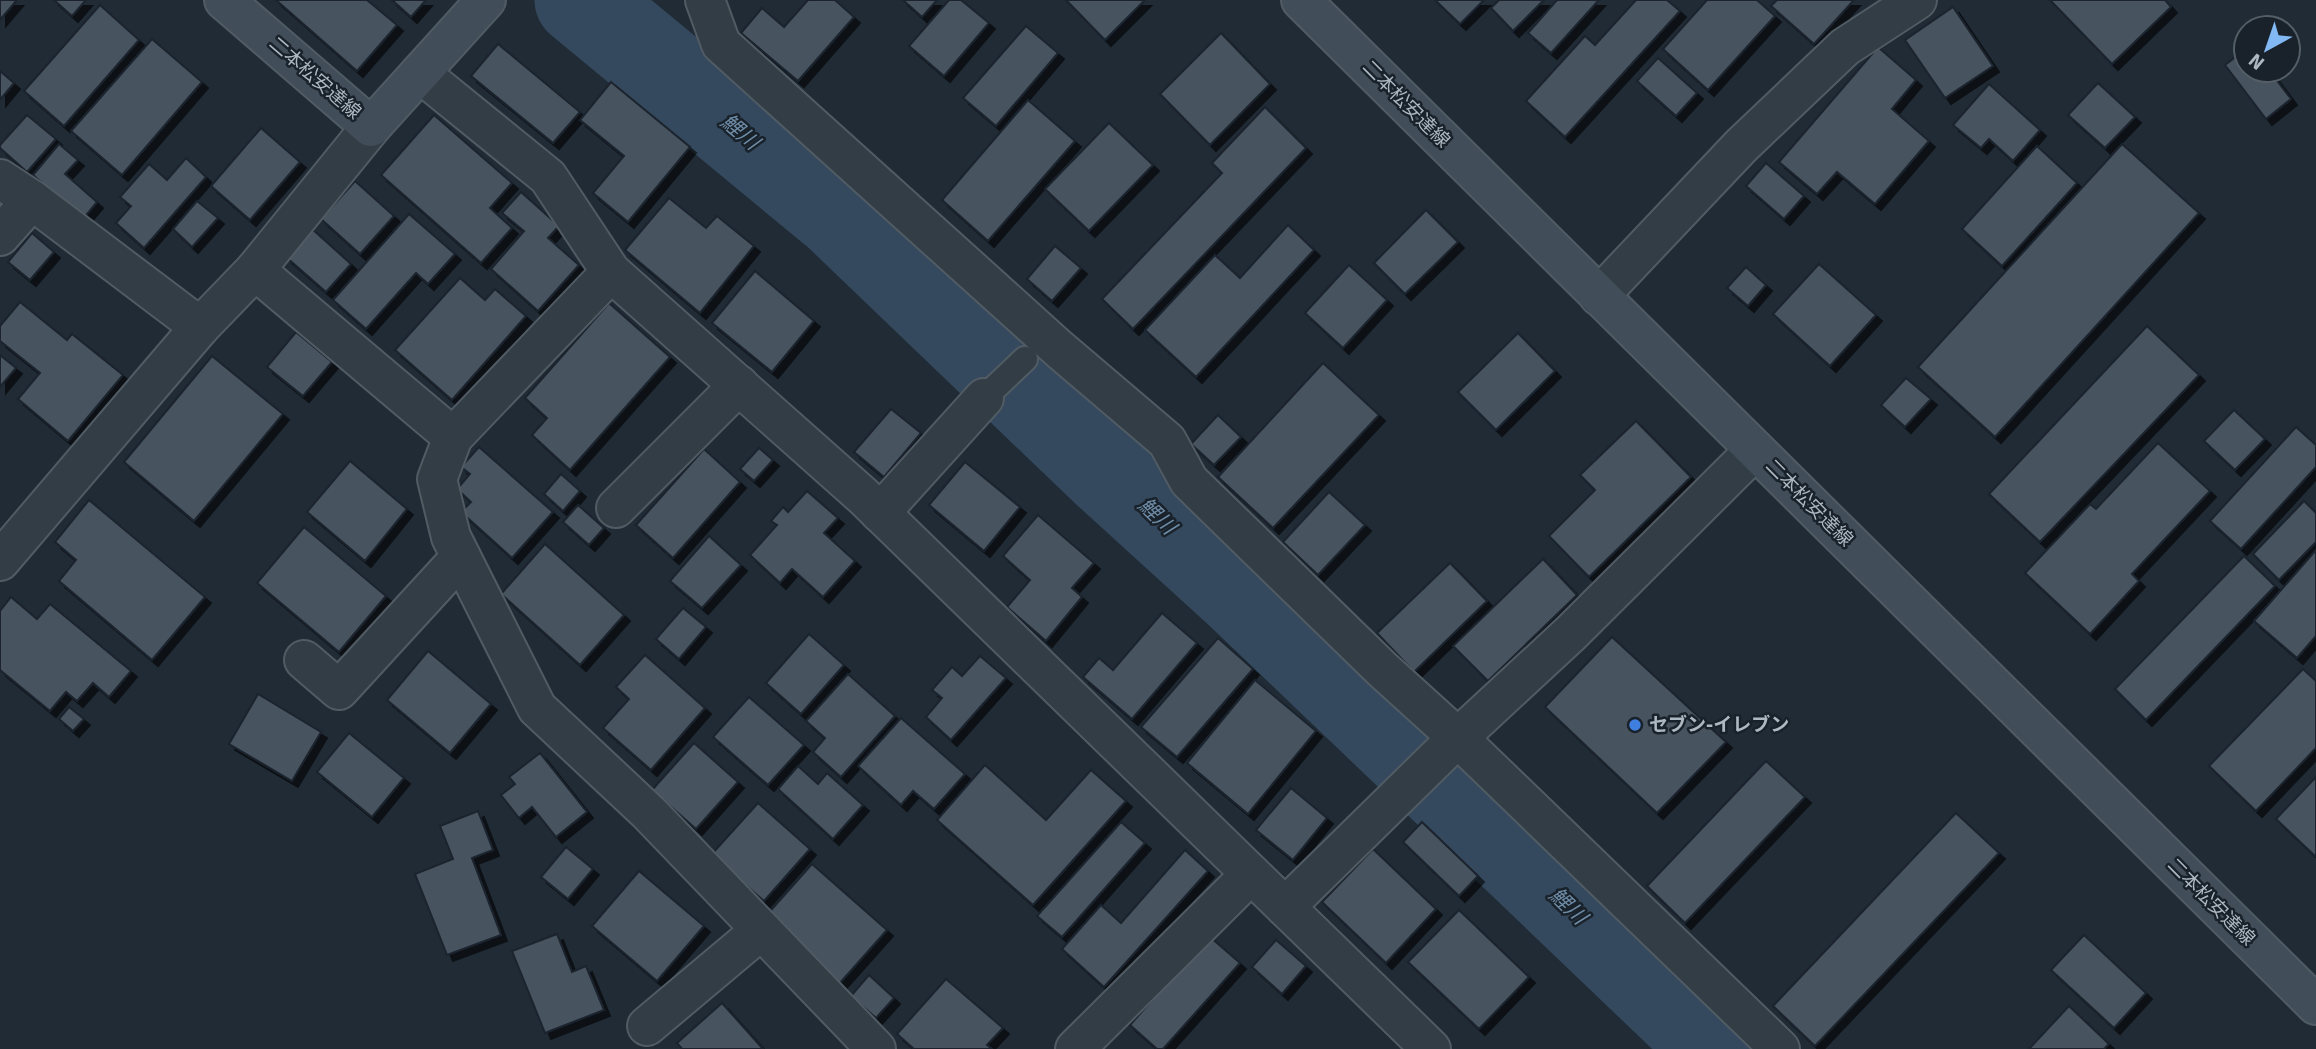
<svg xmlns="http://www.w3.org/2000/svg" width="2316" height="1049" font-family="Signika,'Noto Sans JP',sans-serif">
<defs>
<filter id="shadow"><feDropShadow dx="6" dy="6" stdDeviation="0" flood-color="#0009"/></filter>
</defs>
<rect width="100%" height="100%" fill="#202b35"/>
<g fill="none" stroke-linecap="round" stroke-linejoin="round">
<path stroke="#34495d" stroke-width="91" d="M580,0L839,214L1106,470L1239,591L1718,1049"/>
</g>
<g fill="#46535f" stroke="#1b242d" stroke-width="2" filter="url(#shadow)">
<path d="M0,0H17L0,20Z"/>
<path d="M54,0H86L72,16Z"/>
<path d="M276,0H367L397,25L357,71Z"/>
<path d="M392,0H426L411,17Z"/>
<path d="M808,0H835L854,17L798,81L741,33L762,8L784,27Z"/>
<path d="M903,0H937L922,17Z"/>
<path d="M949,0H961L989,23L944,76L909,46Z"/>
<path d="M1066,0H1145L1105,40Z"/>
<path d="M1435,0H1484L1460,24Z"/>
<path d="M1499,0H1544L1513,31L1491,8Z"/>
<path d="M1557,0H1599L1551,53L1528,33Z"/>
<path d="M1636,0H1667L1680,11L1565,137L1526,101L1585,36L1595,45Z"/>
<path d="M1707,0H1757L1775,16L1708,90L1663,49Z"/>
<path d="M1777,0H1854L1814,44L1771,6Z"/>
<path d="M2050,0H2165L2171,7L2112,64Z"/>
<path d="M100,5L139,40L64,126L24,91Z"/>
<path d="M1953,7L1993,66L1945,98L1905,40Z"/>
<path d="M1026,26L1058,53L996,126L963,98Z"/>
<path d="M1221,33L1270,84L1210,145L1160,94Z"/>
<path d="M152,39L202,82L122,175L71,131Z"/>
<path d="M498,44L580,112L553,143L471,76Z"/>
<path d="M1878,47L1916,80L1892,109L1929,141L1875,204L1837,172L1817,194L1779,162Z"/>
<path d="M2246,49V70H2269L2291,99L2266,119L2225,65Z"/>
<path d="M1658,58L1697,93L1676,116L1637,81Z"/>
<path d="M0,71L14,83L0,100Z"/>
<path d="M611,82L690,147L628,222L593,193L624,156L580,120Z"/>
<path d="M2098,83L2135,117L2105,148L2068,115Z"/>
<path d="M1989,84L2040,130L2013,161L1989,139L1981,148L1953,125Z"/>
<path d="M1028,100L1075,141L988,241L942,200Z"/>
<path d="M1265,107L1306,148L1133,329L1102,299L1222,173L1212,163Z"/>
<path d="M27,115L56,139L27,172L0,148V145Z"/>
<path d="M434,115L512,183L490,208L512,228L481,263L381,175Z"/>
<path d="M1109,123L1153,165L1089,231L1045,189Z"/>
<path d="M261,128L300,162L250,220L211,186Z"/>
<path d="M59,144L78,160L65,174L97,202L83,219L33,175Z"/>
<path d="M2122,144L2199,213L1995,437L1918,367Z"/>
<path d="M2037,146L2077,183L2002,266L1962,229Z"/>
<path d="M186,158L206,177L144,248L116,223L131,206L120,197L149,164L167,180Z"/>
<path d="M1766,163L1804,196L1784,219L1746,186Z"/>
<path d="M355,181L394,216L360,254L321,219Z"/>
<path d="M521,192L559,226L548,238L579,265L538,311L491,269L524,231L502,213Z"/>
<path d="M669,198L706,228L717,216L754,246L700,313L625,250Z"/>
<path d="M197,201L218,218L192,247L173,229Z"/>
<path d="M1426,210L1458,242L1405,294L1374,263Z"/>
<path d="M409,214L455,254L428,284L416,273L366,329L333,300Z"/>
<path d="M1288,225L1314,250L1196,377L1145,330L1215,255L1240,278Z"/>
<path d="M311,228L351,264L326,292L286,257Z"/>
<path d="M32,233L54,252L30,280L8,262Z"/>
<path d="M1055,246L1081,268L1052,301L1027,279Z"/>
<path d="M1819,264L1876,315L1830,366L1773,314Z"/>
<path d="M1349,265L1387,300L1343,348L1305,313Z"/>
<path d="M1746,267L1766,285L1748,306L1727,288Z"/>
<path d="M755,271L814,321L772,372L712,323Z"/>
<path d="M460,278L485,300L495,289L526,316L452,400L395,350Z"/>
<path d="M20,302L67,340L72,334L123,375L68,441L18,399L40,373L0,341V326Z"/>
<path d="M609,303L670,357L570,470L532,435L547,418L525,398Z"/>
<path d="M2147,326L2199,375L2040,542L1989,494Z"/>
<path d="M296,332L332,362L303,396L267,367Z"/>
<path d="M1518,333L1555,371L1496,430L1458,392Z"/>
<path d="M0,355L16,368L0,387Z"/>
<path d="M212,356L283,414L194,521L124,462Z"/>
<path d="M1323,363L1379,415L1273,528L1218,477Z"/>
<path d="M1906,378L1931,399L1905,427L1881,405Z"/>
<path d="M891,409L921,433L884,477L854,452Z"/>
<path d="M2234,410L2265,439L2235,470L2204,441Z"/>
<path d="M1218,415L1241,437L1214,465L1191,444Z"/>
<path d="M1636,421L1691,477L1589,577L1549,536L1595,490L1580,475Z"/>
<path d="M2296,427L2316,445V467L2241,549L2210,521Z"/>
<path d="M2158,443L2210,491L2132,574L2139,581L2090,634L2025,573L2090,504L2096,509Z"/>
<path d="M479,447L553,512L512,558L461,512L471,502L457,489L470,474L461,467Z"/>
<path d="M759,448L773,460L754,481L740,469Z"/>
<path d="M704,449L740,482L673,558L636,525Z"/>
<path d="M350,461L407,509L365,561L307,512Z"/>
<path d="M965,462L1020,507L984,551L929,505Z"/>
<path d="M561,474L580,491L563,511L544,494Z"/>
<path d="M807,491L838,518L824,533L855,561L823,597L792,569L780,583L750,555L777,525L771,521L783,507L788,512Z"/>
<path d="M1329,492L1365,525L1318,575L1283,542Z"/>
<path d="M89,500L205,597L152,660L59,581L76,560L55,542Z"/>
<path d="M2304,501L2316,513V542L2279,580L2253,554Z"/>
<path d="M578,505L604,528L589,545L563,522Z"/>
<path d="M1038,515L1094,563L1072,588L1082,597L1046,641L1007,607L1030,580L1003,556Z"/>
<path d="M304,527L386,596L339,652L257,583Z"/>
<path d="M709,536L741,565L702,608L670,581Z"/>
<path d="M545,544L624,615L580,665L501,594Z"/>
<path d="M2316,550V636L2297,658L2254,621Z"/>
<path d="M2244,556L2275,586L2146,720L2115,689Z"/>
<path d="M1543,559L1577,595L1488,681L1453,646Z"/>
<path d="M1450,563L1487,601L1414,672L1377,633Z"/>
<path d="M11,597L37,619L50,604L131,671L109,697L93,683L77,701L66,692L50,711L0,670V611Z"/>
<path d="M683,608L706,627L679,659L656,639Z"/>
<path d="M1162,613L1197,643L1132,719L1083,677L1099,658L1113,670Z"/>
<path d="M809,634L844,665L801,714L766,683Z"/>
<path d="M1612,637L1726,742L1657,813L1545,707Z"/>
<path d="M1218,638L1253,669L1177,757L1141,727Z"/>
<path d="M428,651L491,704L450,753L387,700Z"/>
<path d="M645,655L705,708L651,770L603,728L629,699L616,687Z"/>
<path d="M980,656L1006,678L951,740L926,717L942,698L932,690L952,667L962,676Z"/>
<path d="M2303,669L2316,681V748L2256,811L2209,766Z"/>
<path d="M848,674L895,716L841,777L813,752L825,738L806,721Z"/>
<path d="M1255,680L1316,731L1248,814L1187,763Z"/>
<path d="M258,694L321,732L292,781L229,744Z"/>
<path d="M749,697L804,745L768,785L713,737Z"/>
<path d="M69,707L84,719L73,731L59,719Z"/>
<path d="M901,718L965,774L934,809L913,791L901,805L858,766Z"/>
<path d="M349,733L404,778L372,817L317,772Z"/>
<path d="M694,743L738,782L696,829L652,790Z"/>
<path d="M540,753L587,812L556,837L532,807L519,818L501,795L515,784L509,777Z"/>
<path d="M1766,761L1805,797L1685,923L1647,886Z"/>
<path d="M985,765L1046,820L1091,770L1126,801L1033,905L937,820Z"/>
<path d="M798,766L818,784L827,773L863,805L833,839L778,789Z"/>
<path d="M2316,777V856H2315L2276,819Z"/>
<path d="M1291,788L1327,818L1293,860L1256,830Z"/>
<path d="M758,803L810,849L764,901L711,855Z"/>
<path d="M478,811L493,850L472,858L501,935L447,955L415,874L453,859L440,826Z"/>
<path d="M1956,813L1999,853L1815,1046L1773,1006Z"/>
<path d="M1121,822L1145,843L1062,937L1037,916Z"/>
<path d="M1422,822L1478,876L1459,896L1403,842Z"/>
<path d="M566,847L593,869L568,899L541,877Z"/>
<path d="M1373,849L1436,909L1386,963L1322,902Z"/>
<path d="M1185,850L1208,871L1104,987L1062,949L1101,905L1121,923Z"/>
<path d="M812,864L887,930L839,984L764,918Z"/>
<path d="M639,871L704,926L657,981L592,926Z"/>
<path d="M1459,910L1529,977L1479,1029L1408,962Z"/>
<path d="M557,934L572,972L586,966L604,1010L545,1033L512,951Z"/>
<path d="M2084,935L2146,993L2114,1028L2051,970Z"/>
<path d="M1209,936L1240,963L1163,1049H1157L1130,1025Z"/>
<path d="M1276,940L1306,966L1282,994L1252,967Z"/>
<path d="M869,975L894,998L876,1018L851,996Z"/>
<path d="M946,979L1003,1028L987,1045L992,1049H914L897,1034Z"/>
<path d="M722,1003L763,1049H682L677,1043Z"/>
<path d="M2069,1006L2109,1044L2104,1049H2029Z"/>
</g>
<g fill="none" stroke-linecap="round" stroke-linejoin="round">
<defs>
<path id="service" d="M984,398L1025,359"/>
<g id="minor">
<path d="M705,0L721,44L1059,349L1167,441L1189,481L1383,670L1458,738L1780,1049"/>
<path d="M0,179L32,200L200,327"/>
<path d="M0,236L32,200"/>
<path d="M255,270L453,437L437,479L451,537L537,708L649,813L876,1049"/>
<path d="M1599,296L1741,146L1845,47L1917,0"/>
<path d="M453,437L611,272"/>
<path d="M616,508L739,385"/>
<path d="M880,513L984,398"/>
<path d="M0,561L200,327L255,270L371,127"/>
<path d="M304,660L339,690L461,557"/>
<path d="M1285,907L1447,748L1571,633L1755,450"/>
<path d="M647,1026L760,931"/>
<path d="M1075,1049L1251,874"/>
</g>
<path id="tertiary" d="M420,73L548,177L611,272L863,496L1431,1049"/>
<g id="secondary">
<path d="M224,0L371,127L486,0"/>
<path d="M1301,0L2316,1005"/>
</g>
</defs>
<use href="#service" stroke="#515b64" stroke-width="28"/>
<use href="#minor" stroke="#515b64" stroke-width="42"/>
<use href="#tertiary" stroke="#515b64" stroke-width="42"/>
<use href="#secondary" stroke="#515b64" stroke-width="42"/>
<use href="#service" stroke="#333d46" stroke-width="24"/>
<use href="#minor" stroke="#333d46" stroke-width="38"/>
<use href="#tertiary" stroke="#333d46" stroke-width="38"/>
<use href="#secondary" stroke="#414d59" stroke-width="38"/>
</g>
<circle fill="#3f7fe0" stroke="#19222a" stroke-width="2.5" cx="1635" cy="725" r="7"/>
<g text-anchor="middle" dominant-baseline="central" stroke-width="5" stroke-linejoin="round" paint-order="stroke">
<g font-size="19" fill="#adb8c3" stroke="#19222a">
<text transform="translate(315 78) rotate(41)">二本松安達線</text>
<text transform="translate(1406 104) rotate(45)">二本松安達線</text>
<text transform="translate(1809 503) rotate(45)">二本松安達線</text>
<text transform="translate(2211 902) rotate(45)">二本松安達線</text>
</g>
<g font-size="19" font-weight="bold" fill="#adb8c3" stroke="#19222a" text-anchor="start">
<text x="1649" y="725">セブン-イレブン</text>
</g>
<g font-size="21" font-style="italic" fill="#6f8ca7" stroke="#19222a">
<text transform="translate(740 132) rotate(40)">鯉川</text>
<text transform="translate(1157 516) rotate(44)">鯉川</text>
<text transform="translate(1568 906) rotate(44)">鯉川</text>
</g>
</g>
<g transform="translate(2267 49) rotate(220)"><circle r="33" fill="#19222a" stroke="#545e67" stroke-width="2"/>
<path d="M0-5L12 26L0 18L-12 26Z" fill="#82b9f4"/>
<text y="-10" font-size="19" font-weight="bold" text-anchor="middle" fill="#adb8c3">N</text>
</g>
</svg>
